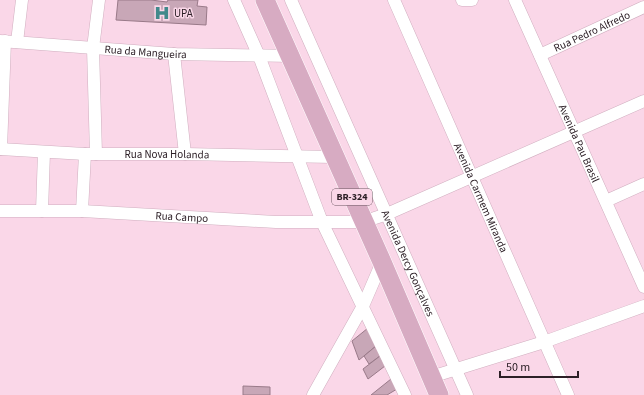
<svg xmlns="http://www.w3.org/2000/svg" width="644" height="395" font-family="'Source Sans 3',sans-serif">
<rect width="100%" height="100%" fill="#fad7e8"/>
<g fill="#c8a7b7" stroke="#997a89">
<path d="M118,0H151L167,2L168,0H198L197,6L207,7L206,25L116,20Z"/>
<path d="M368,328L376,346L359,360L352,341Z"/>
<path d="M376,346L380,356L369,364L364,356Z"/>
<path d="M380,356L385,366L368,379L363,369Z"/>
<path d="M391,379L397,389L387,395H371Z"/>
<path d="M243,386L270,387V395H243Z"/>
</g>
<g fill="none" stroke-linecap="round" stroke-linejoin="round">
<defs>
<g id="street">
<path d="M234,0L259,56L322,222L405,395"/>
<path id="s1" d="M291,0L467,395"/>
<path id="s2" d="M394,0L568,395"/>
<path d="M462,0H472"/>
<path id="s3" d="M515,0L644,287"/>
<path id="s4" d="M0,41L174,54L291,56"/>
<path d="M17,42L22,0"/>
<path d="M174,54L185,154"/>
<path id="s5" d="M540,55L644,7"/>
<path id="s6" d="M0,149L85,154H185L334,157"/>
<path d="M1,149L5,41"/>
<path d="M96,154L93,48L99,0"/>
<path d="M606,201L644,184"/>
<path id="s7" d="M0,211H82L276,222H363L387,214L644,101"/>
<path d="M42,211L44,152"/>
<path d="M82,211L85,154"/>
<path d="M431,377L544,342L644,306"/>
<path d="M313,395L363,306L382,262"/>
</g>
<path id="primary" d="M265,0L382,262L439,395"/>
</defs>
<use href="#street" stroke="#d0aebf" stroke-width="13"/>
<use href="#primary" stroke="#fff" stroke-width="20"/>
<use href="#street" stroke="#fff" stroke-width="12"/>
<use href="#primary" stroke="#d7abc2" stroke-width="19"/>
</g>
<defs>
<symbol id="hospital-bare" viewBox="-9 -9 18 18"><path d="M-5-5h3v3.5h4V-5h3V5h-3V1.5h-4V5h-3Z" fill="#41898b" stroke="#fad7e8" stroke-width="2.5" paint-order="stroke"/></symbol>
</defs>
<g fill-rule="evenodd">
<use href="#hospital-bare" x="151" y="2" width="22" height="22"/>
</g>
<g text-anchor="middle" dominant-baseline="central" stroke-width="3" stroke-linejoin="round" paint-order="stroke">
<rect fill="#fad7e8" stroke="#6a5761" stroke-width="1" x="332" y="189" width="40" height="16" rx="3"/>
<g font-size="10" font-weight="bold" fill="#2d2027">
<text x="352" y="197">BR-324</text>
</g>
<g font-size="11" fill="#2d2027" stroke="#fad7e8" text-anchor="start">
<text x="174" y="13">UPA</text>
</g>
<g font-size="11" fill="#2d2027" stroke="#fad7e8">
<text stroke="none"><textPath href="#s5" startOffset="57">Rua Pedro Alfredo</textPath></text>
<text stroke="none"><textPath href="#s4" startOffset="146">Rua da Mangueira</textPath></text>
<text stroke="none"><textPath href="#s3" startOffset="157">Avenida Pau Brasil</textPath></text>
<text stroke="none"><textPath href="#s6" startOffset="167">Rua Nova Holanda</textPath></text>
<text stroke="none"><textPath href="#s2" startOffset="216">Avenida Carmem Miranda</textPath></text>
<text stroke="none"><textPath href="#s7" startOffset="182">Rua Campo</textPath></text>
<text stroke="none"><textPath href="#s1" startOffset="288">Avenida Dercy Gonçalves</textPath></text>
</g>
</g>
<path d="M500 371v6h78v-6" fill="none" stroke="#2d2027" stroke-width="2"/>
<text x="506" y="371" font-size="12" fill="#2d2027" stroke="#fad7e8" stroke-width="3" paint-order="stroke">50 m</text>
</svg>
